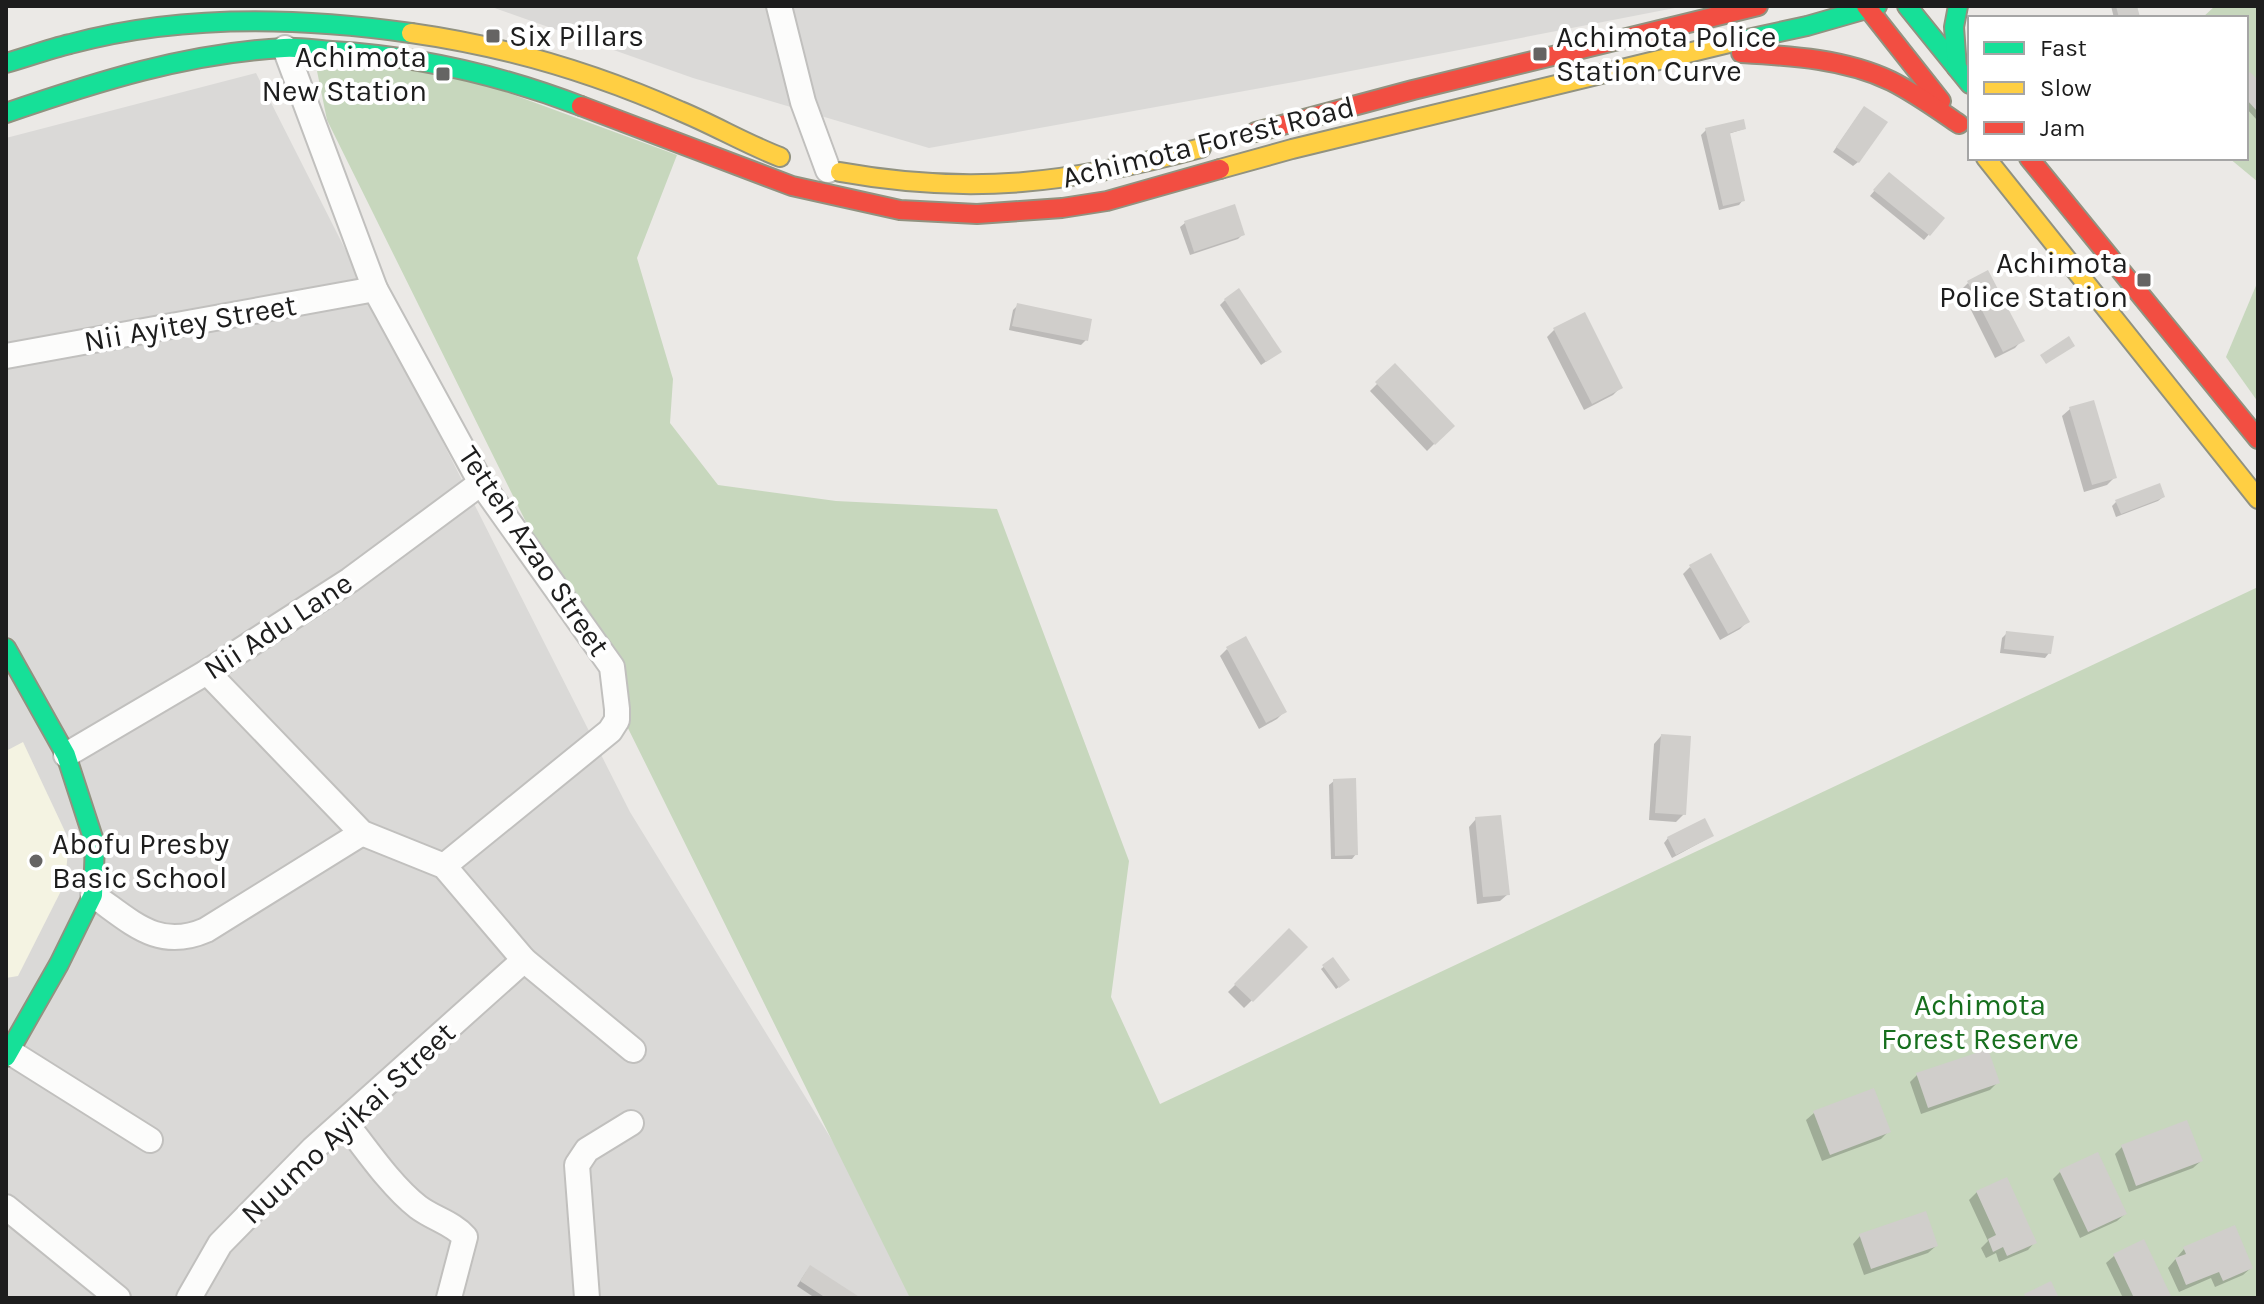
<svg xmlns="http://www.w3.org/2000/svg" width="2264" height="1304" font-family="Karla,sans-serif">
<rect width="100%" height="100%" fill="#ebe9e6"/>
<g fill="#dad9d7">
<path d="M489,6H1685L1294,82L929,148L693,78Z"/>
<path d="M256,73L630,812L867,1197L912,1298H6V138Z"/>
</g>
<path fill="#f4f3e2" d="M23,742L69,840L65,883L18,976L6,978V751Z"/>
<g fill="#c7d7bd">
<path d="M2215,6H2258V182L2229,158H2246V18H2202Z"/>
<path d="M375,63L471,79L677,155L637,258L673,379L670,423L718,485L836,501L997,509L1129,861L1111,997L1160,1104L2258,587V1298H910L327,120L317,71Z"/>
<path d="M2258,281V402L2226,357Z"/>
</g>
<g fill="#0003">
<path d="M2111,6H2135L2137,17L2114,18Z"/>
<path d="M2246,78L2258,83L2257,120L2246,108Z"/>
<path d="M1860,113L1858,162L1853,166L1833,152Z"/>
<path d="M1744,129L1728,134L1743,200L1739,205L1719,210L1701,135L1706,130Z"/>
<path d="M1884,179L1943,218L1924,240L1870,196Z"/>
<path d="M1185,223L1243,234L1238,239L1190,255L1180,227Z"/>
<path d="M1968,283L2022,340L2015,348L1995,358L1961,290Z"/>
<path d="M1225,300L1274,356L1261,365L1220,305Z"/>
<path d="M1018,305L1086,340L1081,345L1009,330L1013,310Z"/>
<path d="M1555,329L1620,388L1613,395L1584,410L1547,337Z"/>
<path d="M1395,366L1452,426L1427,451L1370,391Z"/>
<path d="M2070,409L2114,478L2107,485L2084,492L2062,416Z"/>
<path d="M2163,497L2158,501L2116,517L2112,506L2117,501Z"/>
<path d="M1690,567L1747,622L1740,629L1720,640L1683,574Z"/>
<path d="M2007,633L2049,653L2045,658L2000,653L2002,638Z"/>
<path d="M1227,649L1284,712L1277,719L1259,729L1220,656Z"/>
<path d="M1661,736L1684,814L1676,822L1649,820L1654,744Z"/>
<path d="M1334,781L1356,854L1352,859H1331L1329,785Z"/>
<path d="M1476,819L1508,894L1500,901L1477,904L1469,827Z"/>
<path d="M1712,836L1672,858L1664,843L1668,838Z"/>
<path d="M1289,931L1306,947L1244,1008L1228,992Z"/>
<path d="M1332,960L1348,980L1336,989L1321,969Z"/>
<path d="M1917,1075L1997,1083L1990,1090L1921,1114L1910,1082Z"/>
<path d="M1814,1113L1888,1132L1881,1139L1822,1161L1806,1120Z"/>
<path d="M2122,1147L2201,1161L2193,1168L2129,1192L2115,1154Z"/>
<path d="M2060,1172L2125,1214L2117,1221L2080,1238L2053,1179Z"/>
<path d="M1977,1192L2035,1242L2028,1250L1999,1262L1996,1253L1986,1258L1981,1248L1988,1241L1969,1200Z"/>
<path d="M1860,1236L1936,1246L1928,1253L1864,1275L1853,1244Z"/>
<path d="M2143,1242L2170,1298H2123L2106,1263L2114,1256Z"/>
<path d="M2184,1249L2251,1268L2243,1275L2215,1287L2211,1278L2179,1292L2168,1268Z"/>
<path d="M806,1272L857,1298H815L797,1286Z"/>
</g>
<g fill="#d0cecb">
<path d="M2116,6H2137L2140,17L2119,18Z"/>
<path d="M2250,72L2258,80V112L2246,99V75Z"/>
<path d="M1864,106L1888,122L1859,163L1836,147Z"/>
<path d="M1744,119L1746,129L1730,133L1745,201L1723,206L1705,128Z"/>
<path d="M1889,172L1945,218L1930,236L1873,190Z"/>
<path d="M1235,204L1245,235L1194,252L1184,221Z"/>
<path d="M1988,270L2025,341L2003,352L1967,281Z"/>
<path d="M1239,288L1282,352L1266,362L1224,299Z"/>
<path d="M1017,303L1092,319L1088,341L1012,326Z"/>
<path d="M1585,312L1623,388L1592,404L1553,328Z"/>
<path d="M2069,336L2075,346L2046,364L2040,355Z"/>
<path d="M1395,363L1455,426L1435,445L1375,382Z"/>
<path d="M2094,400L2117,478L2092,485L2069,407Z"/>
<path d="M2160,483L2165,497L2121,514L2115,500Z"/>
<path d="M1711,553L1750,622L1728,634L1689,565Z"/>
<path d="M2006,631L2054,636L2051,654L2004,649Z"/>
<path d="M1246,636L1287,712L1266,723L1226,647Z"/>
<path d="M1661,734L1691,736L1686,815L1655,813Z"/>
<path d="M1356,778L1358,855L1335,856L1333,779Z"/>
<path d="M1501,815L1510,895L1483,897L1475,817Z"/>
<path d="M1705,818L1714,836L1676,855L1667,837Z"/>
<path d="M1289,928L1308,947L1253,1002L1234,984Z"/>
<path d="M1333,957L1350,980L1339,988L1322,965Z"/>
<path d="M1988,1049L2000,1083L1928,1108L1916,1073Z"/>
<path d="M1874,1088L1891,1132L1830,1155L1813,1111Z"/>
<path d="M2187,1120L2203,1161L2136,1186L2121,1145Z"/>
<path d="M2098,1152L2127,1214L2088,1232L2059,1170Z"/>
<path d="M2007,1177L2037,1243L2007,1256L2003,1247L1993,1252L1988,1239L1996,1235L1976,1191Z"/>
<path d="M1926,1211L1938,1246L1871,1269L1859,1234Z"/>
<path d="M2235,1225L2253,1268L2223,1281L2219,1272L2186,1285L2175,1258L2186,1254L2183,1247Z"/>
<path d="M2144,1239L2172,1298H2134L2113,1254Z"/>
<path d="M810,1265L861,1298H826L800,1281Z"/>
<path d="M2051,1281L2059,1298H2026L2024,1294Z"/>
</g>
<g fill="none" stroke-linecap="round" stroke-linejoin="round">
<defs>
<g id="street">
<path d="M779,6L803,102L828,170"/>
<path d="M285,48L375,289L481,483L612,667L617,709V720L610,731L444,866"/>
<path d="M6,356L375,289"/>
<path d="M207,672L362,833L444,866L524,960L633,1050"/>
<path d="M66,755L207,672L350,580L481,483"/>
<path d="M93,895C132,922 158,951 206,930L362,833"/>
<path d="M10,1052L150,1140"/>
<path d="M345,1122C366,1149 391,1186 418,1207C434,1219 453,1223 465,1237L449,1298"/>
<path d="M6,1207L118,1298"/>
<path d="M189,1298L220,1244L313,1149L524,960"/>
<path d="M587,1298L577,1165L587,1150L631,1123"/>
</g>
<g id="fast">
<path d="M1907,6L1970,84"/>
<path d="M1729,43L1807,26L1877,6"/>
<path d="M6,63C27,57 49,49 70,44C180,14 299,17 411,33"/>
<path d="M1957,68L1954,27L1958,6"/>
<path d="M6,113C96,82 187,53 284,48C300,47 316,50 332,51C418,56 500,75 581,106"/>
<path d="M6,648L66,755L95,844L93,895L59,964L6,1057"/>
</g>
<g id="slow">
<path d="M411,33C503,46 595,73 680,111C714,125 746,144 780,157"/>
<path d="M1986,158L2258,499"/>
<path d="M1220,169L1292,149L1729,43"/>
<path d="M840,172C973,196 1071,183 1201,148"/>
</g>
<g id="jam">
<path d="M1866,6L1941,101"/>
<path d="M1741,53C1792,56 1845,59 1891,81C1915,93 1937,109 1959,124"/>
<path d="M581,106L792,186L900,210L977,214L1062,208L1107,201L1220,169"/>
<path d="M1256,132L1413,90L1758,6"/>
<path d="M2029,158L2258,439"/>
</g>
</defs>
<use href="#street" stroke="#c1c0be" stroke-width="28"/>
<use href="#fast" stroke="#919280" stroke-width="22"/>
<use href="#slow" stroke="#919280" stroke-width="22"/>
<use href="#jam" stroke="#919280" stroke-width="22"/>
<use href="#street" stroke="#fcfcfb" stroke-width="24"/>
<use href="#fast" stroke="#16e098" stroke-width="18"/>
<use href="#slow" stroke="#ffcf43" stroke-width="18"/>
<use href="#jam" stroke="#f24e42" stroke-width="18"/>
</g>
<g fill="#656463" stroke="#fff" stroke-width="3">
<rect x="485" y="28" width="16" height="16" rx="4"/>
<rect x="1532" y="46" width="16" height="16" rx="4"/>
<rect x="435" y="66" width="16" height="16" rx="4"/>
<rect x="2136" y="272" width="16" height="16" rx="4"/>
<circle cx="36" cy="861" r="8"/>
</g>
<g text-anchor="middle" dominant-baseline="central" stroke-width="8" stroke-linejoin="round" paint-order="stroke">
<g font-size="30" fill="#1d1d1d" stroke="#fff" text-anchor="start">
<text x="509" y="36">Six Pillars</text>
<text x="1556" y="37">Achimota Police<tspan x="1556" dy="34">Station Curve</tspan></text>
<text x="427" y="57" text-anchor="end">Achimota<tspan x="427" dy="34">New Station</tspan></text>
<text x="2128" y="263" text-anchor="end">Achimota<tspan x="2128" dy="34">Police Station</tspan></text>
<text x="52" y="844">Abofu Presby<tspan x="52" dy="34">Basic School</tspan></text>
</g>
<g font-size="30" fill="#1d1d1d" stroke="#fff">
<text transform="translate(1208 142) rotate(-14)">Achimota Forest Road</text>
<text transform="translate(190 323) rotate(-10)">Nii Ayitey Street</text>
<text transform="translate(534 551) rotate(56)">Tetteh Azao Street</text>
<text transform="translate(278 626) rotate(-33)">Nii Adu Lane</text>
<text transform="translate(348 1123) rotate(-43)">Nuumo Ayikai Street</text>
</g>
<g font-size="30" fill="#176f1e" stroke="#fff">
<text x="1980" y="1005">Achimota<tspan x="1980" dy="34">Forest Reserve</tspan></text>
</g>
</g>
<rect width="2264" height="1304" fill="none" stroke="#1d1d1d" stroke-width="16"/>
<rect x="1968" y="16" width="280" height="144" fill="#ffffff" stroke="#a5a5a5" stroke-width="2"/>
<rect x="1984" y="42" width="40" height="12" fill="#16e098" stroke="#a5a5a5" stroke-width="2"/>
<text x="2040" y="56" font-size="24" fill="#1d1d1d">Fast</text>
<rect x="1984" y="82" width="40" height="12" fill="#ffcf43" stroke="#a5a5a5" stroke-width="2"/>
<text x="2040" y="96" font-size="24" fill="#1d1d1d">Slow</text>
<rect x="1984" y="122" width="40" height="12" fill="#f24e42" stroke="#a5a5a5" stroke-width="2"/>
<text x="2040" y="136" font-size="24" fill="#1d1d1d">Jam</text>
</svg>
